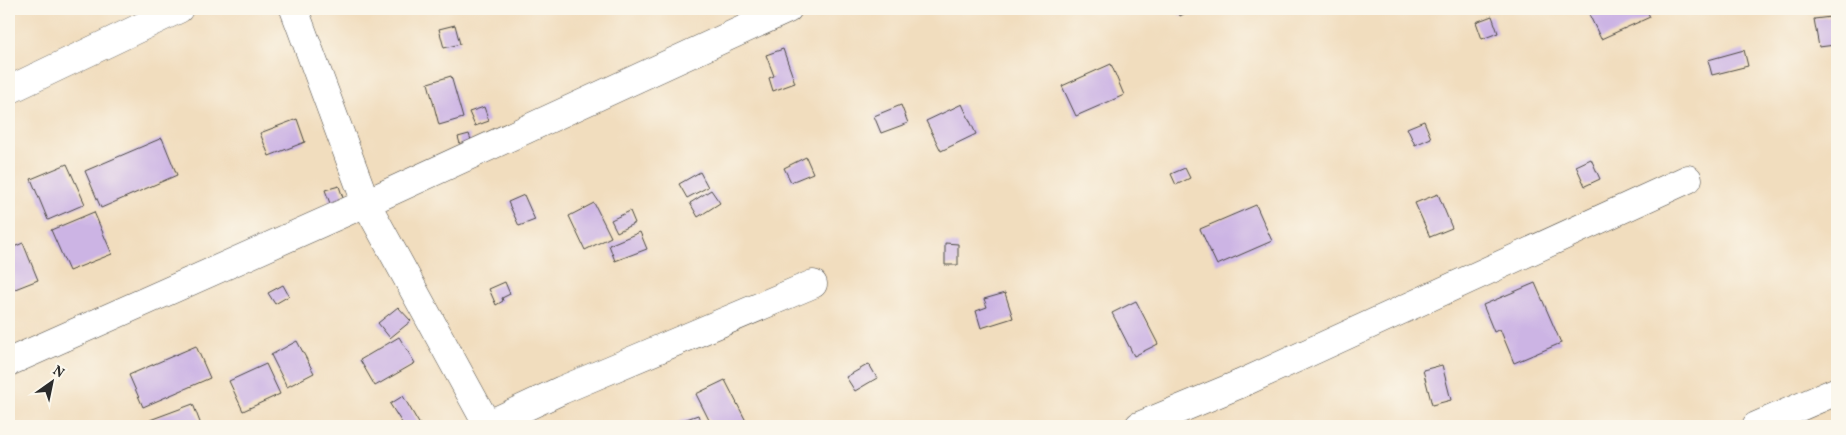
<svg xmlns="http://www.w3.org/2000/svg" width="1846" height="435" font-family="Vollkorn,serif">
<rect width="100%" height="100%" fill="#fbf7ec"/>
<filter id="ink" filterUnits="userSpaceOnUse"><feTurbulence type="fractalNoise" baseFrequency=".02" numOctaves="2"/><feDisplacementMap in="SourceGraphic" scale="10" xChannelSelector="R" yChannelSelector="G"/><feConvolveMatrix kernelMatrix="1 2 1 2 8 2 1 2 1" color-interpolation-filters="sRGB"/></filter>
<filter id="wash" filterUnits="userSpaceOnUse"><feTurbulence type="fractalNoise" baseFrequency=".0096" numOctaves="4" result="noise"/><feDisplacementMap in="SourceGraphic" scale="20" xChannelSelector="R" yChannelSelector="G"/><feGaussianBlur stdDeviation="1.12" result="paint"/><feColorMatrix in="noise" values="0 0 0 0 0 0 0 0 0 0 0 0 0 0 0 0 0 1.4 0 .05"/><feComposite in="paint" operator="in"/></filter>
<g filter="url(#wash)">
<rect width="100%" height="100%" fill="#f1ddbe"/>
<g id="blocks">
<g fill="#ccb4e4">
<path d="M1177,9H1193L1180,16Z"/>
<path d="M1589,9H1646L1650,17L1601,39L1587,10Z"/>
<path d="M1492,16L1498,33L1482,39L1476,22Z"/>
<path d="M1831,17L1835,45L1819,47L1814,19Z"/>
<path d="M455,25L460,44L444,48L439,29Z"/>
<path d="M783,49L795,83L773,91L769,78L774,76L766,55Z"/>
<path d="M1744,50L1748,66L1712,75L1708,60Z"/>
<path d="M1111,64L1124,95L1076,116L1062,86Z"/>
<path d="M451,76L463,118L439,125L428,83Z"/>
<path d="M962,104L976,134L941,151L926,121Z"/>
<path d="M901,105L908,123L881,133L874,116Z"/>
<path d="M484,107L489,121L475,126L469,112Z"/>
<path d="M297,119L305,142L269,156L260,133Z"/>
<path d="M1424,121L1431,138L1415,145L1407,128Z"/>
<path d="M469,134L472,143L461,147L458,137Z"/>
<path d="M162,138L177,175L101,208L85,171Z"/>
<path d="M806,157L813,173L791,182L784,168Z"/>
<path d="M1591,159L1600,179L1585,186L1576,166Z"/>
<path d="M67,164L85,204L48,220L31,179Z"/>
<path d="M1185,168L1190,178L1176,185L1171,174Z"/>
<path d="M700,172L708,187L687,198L679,184Z"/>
<path d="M339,186L344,201L331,206L325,190Z"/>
<path d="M711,190L720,203L698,217L690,203Z"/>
<path d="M1438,194L1452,228L1430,237L1415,203Z"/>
<path d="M524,195L535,220L519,226L508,202Z"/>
<path d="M594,203L611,237L585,250L569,216Z"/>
<path d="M1256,205L1272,241L1217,265L1200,229Z"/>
<path d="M630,211L635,223L617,232L611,220Z"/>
<path d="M94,212L112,254L69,271L51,230Z"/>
<path d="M640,232L647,249L615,261L609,245Z"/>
<path d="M23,243L38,280L10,291L9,287V249Z"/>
<path d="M945,243L958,244V265H945Z"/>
<path d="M505,282L510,294L502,298L503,301L496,305L489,289Z"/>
<path d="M1535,283L1561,343L1514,363L1500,329L1494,332L1483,305Z"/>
<path d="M283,285L289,296L275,304L268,293Z"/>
<path d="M1005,293L1013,318L981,328L976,311L987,307L984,299Z"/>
<path d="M1136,301L1158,344L1134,356L1112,313Z"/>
<path d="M398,307L411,321L390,338L378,323Z"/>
<path d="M399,337L415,363L375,386L360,360Z"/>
<path d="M297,341L314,373L287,387L271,355Z"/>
<path d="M196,346L210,378L143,407L129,375Z"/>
<path d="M266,364L280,394L243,411L229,381Z"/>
<path d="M869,364L877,378L855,391L846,377Z"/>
<path d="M1442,365L1451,400L1432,405L1423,370Z"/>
<path d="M725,380L748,425L745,426H712L696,394Z"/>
<path d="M403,396L420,425L418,426H404L390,404Z"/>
<path d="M193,404L201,425L152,426L150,420Z"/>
<path d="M698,415L702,426H676L675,423Z"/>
</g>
</g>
</g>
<g filter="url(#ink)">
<use href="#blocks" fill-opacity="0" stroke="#494641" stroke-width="1"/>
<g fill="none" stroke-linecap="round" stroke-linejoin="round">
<defs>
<g id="street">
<path d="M294,9L366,203L488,426"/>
<path d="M9,90L179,9"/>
<path d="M9,362L366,203L788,9"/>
<path d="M485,426L562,390L813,284"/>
<path d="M1139,426L1240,384L1688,179"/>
<path d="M1756,426L1837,391"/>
</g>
</defs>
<use href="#street" stroke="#494641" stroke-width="29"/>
<use href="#street" stroke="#fff" stroke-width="28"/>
</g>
</g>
<rect width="1846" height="435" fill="none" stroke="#fbf7ec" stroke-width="30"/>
<g transform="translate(52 382) rotate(33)" stroke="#fbf7ec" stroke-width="4" paint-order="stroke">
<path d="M0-4L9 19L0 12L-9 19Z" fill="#2b2b2b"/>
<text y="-8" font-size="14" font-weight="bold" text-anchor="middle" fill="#2b2b2b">N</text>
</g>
</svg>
